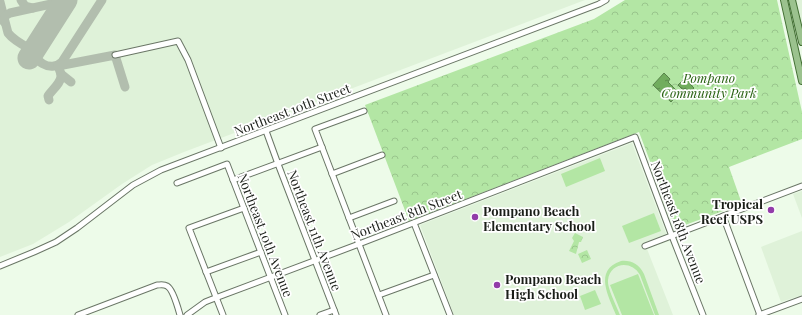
<svg xmlns="http://www.w3.org/2000/svg" width="802" height="315" font-family="'Playfair Display',serif">
<defs>
<pattern id="forest-crowns" width="20" height="18" patternUnits="userSpaceOnUse"><rect width="20" height="18" fill="#b3e6a4"/><path d="M2 6a3 3 0 1 1 6 0M12 15a3 3 0 1 1 6 0" fill="none" stroke="#99c58c"/></pattern>
<pattern id="water-ripples" width="26" height="14" patternUnits="userSpaceOnUse"><rect width="26" height="14" fill="#71ad5e"/><path d="M2 4q2-2 4 0t4 0M15 11q2-2 4 0t4 0" fill="none" stroke="#5c8c4d"/></pattern>
</defs>
<rect width="100%" height="100%" fill="#edfbe9"/>
<g fill="#dff2d9">
<path d="M0,0H585L184,152L152,165L122,184L69,222L33,244L0,257Z"/>
<path d="M794,0H802V30Z"/>
<path d="M632,143L669,241L647,249L673,315H454L420,225Z"/>
<path d="M802,191V218L793,194Z"/>
<path d="M802,231V295L781,302L761,247Z"/>
</g>
<g fill="#b3e6a4">
<path d="M600,158L605,171L566,187L561,174Z"/>
<path d="M654,213L661,231L629,243L622,226Z"/>
<path d="M621,261C631,260 639,264 644,274L659,315H655L640,275C632,260 610,262 608,280C607,288 617,307 620,315H616C609,297 593,270 621,261Z"/>
<path d="M638,274L654,315H622L610,285Z"/>
<path d="M595,290L601,304L585,310L580,296Z"/>
</g>
<g fill="url(#forest-crowns)">
<path d="M625,0H777L802,112V139L729,167L742,204L677,228L674,225L639,132L409,221L365,105L594,19Z"/>
<path d="M575,233L583,237L581,242H579L576,254L569,251L574,241L572,238Z"/>
<path d="M587,250L591,259L582,263L578,254Z"/>
</g>
<g fill="url(#water-ripples)" stroke="#578249">
<path d="M664,73L670,79L668,82L679,93L671,102L653,85Z"/>
<path d="M686,77L691,81L689,83L694,88L690,92L685,88L683,90L678,85Z"/>
</g>
<g fill="none" stroke-linecap="round" stroke-linejoin="round">
<g stroke="#b2beae" stroke-width="9">
<path d="M21,0L25,6L33,8"/>
<path d="M0,2L8,33C14,41 25,46 34,51"/>
<path d="M4,22L5,16L10,13L69,0"/>
<path d="M37,46C30,61 51,73 62,62L102,0"/>
<path d="M61,74L71,82"/>
<path d="M49,100L48,96C52,90 61,83 61,76C61,72 59,69 58,66L115,55L125,87"/>
</g>
<path stroke="#b2beae" stroke-width="23" d="M29,58L66,0"/>
<defs>
<g id="minor">
<path d="M115,55L178,41L188,60L221,148"/>
<path d="M364,111L315,129L386,315"/>
<path d="M266,131L278,164L336,315"/>
<path d="M332,174L382,155"/>
<path d="M233,180L322,147"/>
<path d="M177,183L227,164L285,315"/>
<path d="M723,216L760,315"/>
<path d="M349,218L394,201"/>
<path d="M414,223L450,315"/>
<path d="M645,246L802,186"/>
<path d="M0,266L34,252L56,242L77,228L133,185L161,170L599,4L606,0"/>
<path d="M206,272L261,252"/>
<path d="M379,295L434,275"/>
<path d="M78,315L157,285C160,285 164,284 167,286C173,289 178,308 180,315"/>
<path d="M187,315L205,302L210,300L359,244L635,137L670,231L703,315"/>
<path d="M223,315L189,228L244,208"/>
<path d="M320,315L334,310"/>
<path d="M759,315L802,299"/>
</g>
<g id="major">
<path d="M784,0L802,81"/>
<path d="M792,0L802,42"/>
</g>
</defs>
<use href="#minor" stroke="#6a7666" stroke-width="7"/>
<use href="#major" stroke="#426f33" stroke-width="8"/>
<use href="#minor" stroke="#fff" stroke-width="5"/>
<use href="#major" stroke="#9bc28e" stroke-width="6"/>
</g>
<g fill="#923ca9" stroke="#fff" stroke-width="1.5">
<circle cx="771" cy="210" r="4"/>
<circle cx="475" cy="217" r="4"/>
<circle cx="497" cy="285" r="4"/>
</g>
<g text-anchor="middle" dominant-baseline="central" stroke-width="3.5" stroke-linejoin="round" paint-order="stroke">
<g font-size="13" font-style="italic" fill="#296212" stroke="#fff">
<text x="709" y="77">Pompano<tspan x="709" dy="15">Community Park</tspan></text>
</g>
<g font-size="13" fill="#1a1e18" stroke="#fff">
<text transform="translate(292 109) rotate(-21)">Northeast 10th Street</text>
<text transform="translate(406 214) rotate(-21)">Northeast 8th Street</text>
<text transform="translate(679 222) rotate(69)">Northeast 18th Avenue</text>
<text transform="translate(315 230) rotate(69)">Northeast 11th Avenue</text>
<text transform="translate(266 235) rotate(69)">Northeast 10th Avenue</text>
</g>
<g font-size="13" font-weight="bold" fill="#1a1e18" stroke="#fff" text-anchor="start">
<text x="763" y="203" text-anchor="end">Tropical<tspan x="763" dy="15">Reef USPS</tspan></text>
<text x="483" y="210">Pompano Beach<tspan x="483" dy="15">Elementary School</tspan></text>
<text x="505" y="278">Pompano Beach<tspan x="505" dy="15">High School</tspan></text>
</g>
</g>
</svg>
